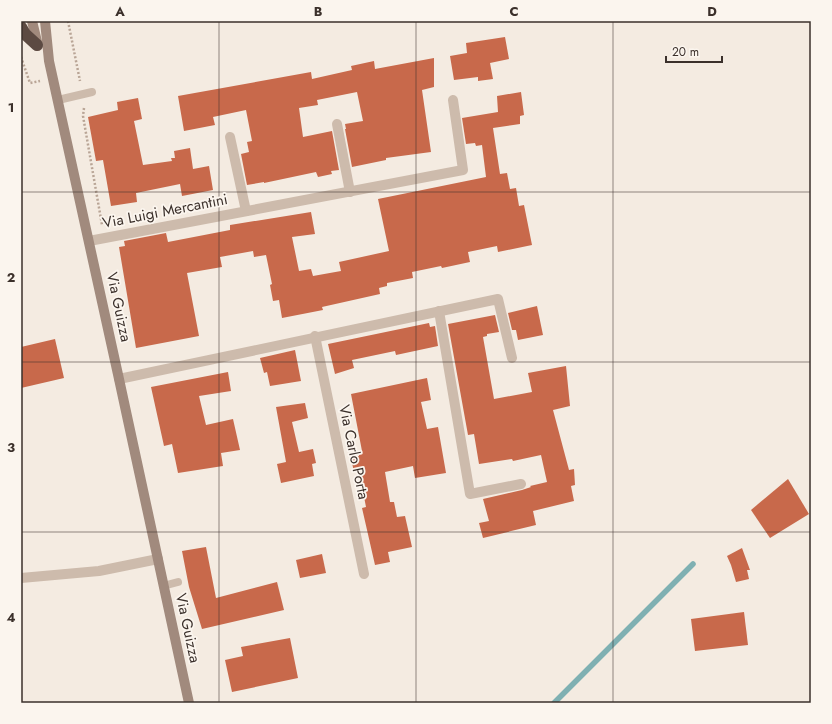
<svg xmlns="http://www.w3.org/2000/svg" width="832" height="724" font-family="Jost,sans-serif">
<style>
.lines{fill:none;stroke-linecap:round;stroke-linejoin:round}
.stream{stroke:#7fb0b2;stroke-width:5.5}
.building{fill:#c8694b}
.path{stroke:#b9a596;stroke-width:2.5;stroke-dasharray:2 2;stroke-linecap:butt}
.lane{stroke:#cdbbac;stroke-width:8}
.street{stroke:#cdbbac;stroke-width:10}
.secondary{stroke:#a18a7d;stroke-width:10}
.highway{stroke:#5c4a42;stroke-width:12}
.grid{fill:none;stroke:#3b302b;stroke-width:1;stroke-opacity:0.55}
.labels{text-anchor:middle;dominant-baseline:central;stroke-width:3.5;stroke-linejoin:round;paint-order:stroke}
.street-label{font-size:15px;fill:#3b302b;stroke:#fbf5ee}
.neatline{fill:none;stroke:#3b302b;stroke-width:1.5}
.grid-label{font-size:13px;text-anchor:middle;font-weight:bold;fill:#3b302b}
</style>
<rect width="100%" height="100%" fill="#f4ebe1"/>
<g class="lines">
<path class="stream" d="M 554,703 L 693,564"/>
</g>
<g class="building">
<path d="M 505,37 L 509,59 L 490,63 L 493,79 L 478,81 L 478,77 L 454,80 L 450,56 L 467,53 L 466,43 Z"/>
<path d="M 434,58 L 434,87 L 422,90 L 431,152 L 386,158 L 386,160 L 352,167 L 345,129 L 346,129 L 345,124 L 363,121 L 357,92 L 317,100 L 318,105 L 299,108 L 303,137 L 332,131 L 339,170 L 331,171 L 332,174 L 318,177 L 316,172 L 264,183 L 264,182 L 247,185 L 241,154 L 249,152 L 247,142 L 252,141 L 246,110 L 213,117 L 215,125 L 184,131 L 178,96 L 311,72 L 312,79 L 352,70 L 351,66 L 374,61 L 375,69 Z"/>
<path d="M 521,92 L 524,115 L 520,116 L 520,124 L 493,128 L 500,174 L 507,173 L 510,189 L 516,188 L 519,206 L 524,205 L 532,245 L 498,252 L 497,246 L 468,252 L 470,262 L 442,268 L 441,266 L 412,272 L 413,278 L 387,283 L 387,286 L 379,288 L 380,294 L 322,307 L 323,310 L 282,318 L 279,300 L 273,301 L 270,285 L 272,284 L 266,255 L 254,257 L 253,251 L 220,257 L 222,267 L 187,273 L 199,336 L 136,348 L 119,247 L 125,246 L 124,241 L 166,233 L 168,242 L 230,230 L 230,225 L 311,212 L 315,234 L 292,237 L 299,271 L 311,269 L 313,276 L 341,271 L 339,262 L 389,251 L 378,199 L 486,177 L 482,145 L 476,146 L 475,143 L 466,144 L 462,118 L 498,112 L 497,96 Z"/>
<path d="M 138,98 L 142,119 L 134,121 L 143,165 L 172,161 L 171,158 L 175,158 L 174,151 L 190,148 L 193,169 L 209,166 L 213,190 L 182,196 L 180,184 L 136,193 L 137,202 L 111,206 L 103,160 L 96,161 L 88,117 L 118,110 L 117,102 Z"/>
<path d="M 537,306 L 543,335 L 518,340 L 516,330 L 512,330 L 508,313 Z"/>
<path d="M 495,315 L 499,332 L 487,334 L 487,336 L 483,337 L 494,399 L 532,392 L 528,373 L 566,366 L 570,406 L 553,410 L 569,470 L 574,469 L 575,485 L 571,486 L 574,501 L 533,511 L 536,525 L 483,538 L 479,523 L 489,521 L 483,499 L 522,490 L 531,487 L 530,486 L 547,482 L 541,455 L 513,461 L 512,459 L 479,464 L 474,434 L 468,435 L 448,324 Z"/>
<path d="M 429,323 L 430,327 L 435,326 L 438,346 L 396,355 L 395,351 L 352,360 L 354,368 L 335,374 L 328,344 Z"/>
<path d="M 55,339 L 64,378 L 21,388 L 21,347 Z"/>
<path d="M 295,350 L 301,381 L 270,386 L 267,372 L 264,373 L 260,358 Z"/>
<path d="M 228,372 L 231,391 L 199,396 L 206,425 L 233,419 L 240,450 L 221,453 L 223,466 L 178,473 L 172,444 L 164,446 L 151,387 Z"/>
<path d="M 427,378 L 431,400 L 421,402 L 427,429 L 438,427 L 446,473 L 415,478 L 413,466 L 385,472 L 390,502 L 394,502 L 397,517 L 405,516 L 412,547 L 388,552 L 390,562 L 375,565 L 362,508 L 366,507 L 359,471 L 354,472 L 351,458 L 359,456 L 358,451 L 362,451 L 351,394 Z"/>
<path d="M 305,403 L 308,418 L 292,422 L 299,452 L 313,449 L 316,463 L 312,464 L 314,476 L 281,483 L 277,464 L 286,462 L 276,407 Z"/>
<path d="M 788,479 L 809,514 L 770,538 L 751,510 Z"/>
<path d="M 206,547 L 216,598 L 277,582 L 284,610 L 202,629 L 189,587 L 182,551 Z"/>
<path d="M 742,548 L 750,570 L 747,570 L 749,579 L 736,582 L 731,565 L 727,556 Z"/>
<path d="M 322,554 L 326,573 L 300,578 L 296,560 Z"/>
<path d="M 744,612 L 748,645 L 695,651 L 691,619 Z"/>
<path d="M 290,638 L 298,678 L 232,692 L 225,660 L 243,656 L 241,647 Z"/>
</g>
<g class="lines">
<g class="path">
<path d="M 68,21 L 80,81"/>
<path d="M 21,57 L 30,83 L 40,81"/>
<path d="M 84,108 L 83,116 L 102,225"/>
</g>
<g class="lane">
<path d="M 58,100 L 92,92"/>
<path d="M 163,586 L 178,582"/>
</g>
<g class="street">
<path d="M 337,124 L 350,192"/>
<path d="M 230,137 L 246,211"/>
<path d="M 89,241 L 463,170 L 453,100"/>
<path d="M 439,311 L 470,494 L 521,484"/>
<path d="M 315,336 L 364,574"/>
<path d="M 119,379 L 498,299 L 512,358"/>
<path d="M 21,578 L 99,571 L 158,559"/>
</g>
<g class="secondary">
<path d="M 32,21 L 38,46"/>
<path d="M 45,21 L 49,61 L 119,379 L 189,703"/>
</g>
<path class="highway" d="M 21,27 L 25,34 L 37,45"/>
</g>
<path class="grid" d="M 219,21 L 219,703M 416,21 L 416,703M 613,21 L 613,703M 21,192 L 811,192M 21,362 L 811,362M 21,532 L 811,532"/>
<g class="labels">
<g class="street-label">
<text transform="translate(165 211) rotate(-11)">Via Luigi Mercantini</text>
<text transform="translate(119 307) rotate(78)">Via Guizza</text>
<text transform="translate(354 452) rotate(78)">Via Carlo Porta</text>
<text transform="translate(188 628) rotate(78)">Via Guizza</text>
</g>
</g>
<rect width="832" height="724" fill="none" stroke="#fbf5ee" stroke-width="44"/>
<path d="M666 56v6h56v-6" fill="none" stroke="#3b302b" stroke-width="2"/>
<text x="672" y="56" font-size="12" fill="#3b302b" stroke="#fbf5ee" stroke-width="3" paint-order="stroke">20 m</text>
<rect x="22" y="22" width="788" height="680" class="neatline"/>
<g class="grid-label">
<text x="120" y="16">A</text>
<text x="318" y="16">B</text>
<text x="514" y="16">C</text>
<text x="712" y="16">D</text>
<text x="11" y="112">1</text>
<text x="11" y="282">2</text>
<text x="11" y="452">3</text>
<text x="11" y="622">4</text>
</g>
</svg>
